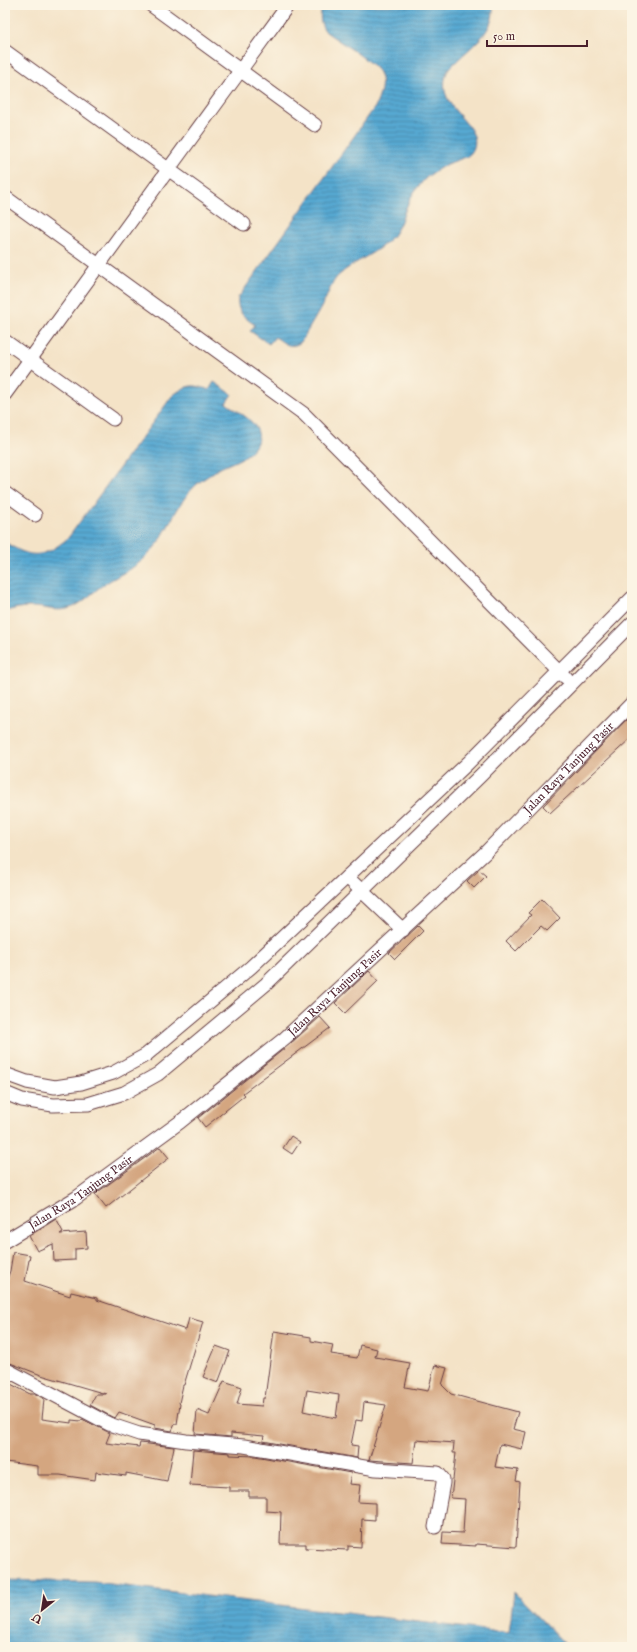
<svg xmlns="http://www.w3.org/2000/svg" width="637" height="1652" font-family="'IM FELL English',serif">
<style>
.water{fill:url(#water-rules);stroke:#50647e}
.building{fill:#d4a680;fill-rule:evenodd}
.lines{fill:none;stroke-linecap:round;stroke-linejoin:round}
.minor-casing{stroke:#643c42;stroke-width:15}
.minor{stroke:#fff;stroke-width:13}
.labels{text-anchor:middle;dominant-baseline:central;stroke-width:3;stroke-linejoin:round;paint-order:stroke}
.street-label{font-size:12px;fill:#4a1f2b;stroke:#fcf5e5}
</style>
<defs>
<pattern id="water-rules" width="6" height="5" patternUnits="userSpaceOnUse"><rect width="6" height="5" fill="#56a8d1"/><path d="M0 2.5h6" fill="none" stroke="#4988aa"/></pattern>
</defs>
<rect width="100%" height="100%" fill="#fcf5e5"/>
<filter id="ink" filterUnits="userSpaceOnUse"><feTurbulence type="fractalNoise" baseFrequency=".025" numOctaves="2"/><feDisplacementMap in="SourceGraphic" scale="8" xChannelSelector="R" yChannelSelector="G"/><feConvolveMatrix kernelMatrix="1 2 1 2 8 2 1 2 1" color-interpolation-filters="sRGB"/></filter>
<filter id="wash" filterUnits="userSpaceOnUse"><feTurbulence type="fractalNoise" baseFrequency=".012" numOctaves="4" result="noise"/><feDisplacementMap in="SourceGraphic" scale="16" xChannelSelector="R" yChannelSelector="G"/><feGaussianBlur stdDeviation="0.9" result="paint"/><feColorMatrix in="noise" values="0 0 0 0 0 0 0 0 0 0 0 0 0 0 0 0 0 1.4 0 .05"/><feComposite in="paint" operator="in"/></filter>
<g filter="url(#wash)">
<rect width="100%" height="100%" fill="#f4e3c7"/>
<g class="water">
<path d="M 323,5 L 493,5 C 495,31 476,42 459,59 C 454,64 448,68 446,75 C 435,110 485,124 473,150 C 468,159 458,159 450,163 C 442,166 434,172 427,177 C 421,183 414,191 410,199 C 404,211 401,226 392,237 C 377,254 355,260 338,276 C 332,282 329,292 325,300 C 318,314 309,328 301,342 C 290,350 285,343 275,337 L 269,344 L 250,331 L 255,325 C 245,318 236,312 238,298 L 375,107 C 380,96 385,82 378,71 C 372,62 337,40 326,32 C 319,23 319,15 323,5 Z"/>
<path d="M 214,382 L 232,394 L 226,403 C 236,411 262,423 258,439 C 255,456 232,462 218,469 C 211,474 203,479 196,485 C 179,501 172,522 159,541 C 144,565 125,571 103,585 C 93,592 84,602 73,607 C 57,614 45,606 29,607 C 20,607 13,609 5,612 L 5,542 C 32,560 44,558 68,538 L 172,396 C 186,385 193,383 209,390 Z"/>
<path d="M 5,1580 L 94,1582 L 509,1633 L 514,1592 L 568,1647 L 5,1647 Z"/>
</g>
<g id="blocks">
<g class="building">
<path d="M 627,719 L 632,724 L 632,737 L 550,813 L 543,806 Z"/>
<path d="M 479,870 L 486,876 L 474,888 L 467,881 Z"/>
<path d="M 542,899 L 560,918 L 547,931 L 541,926 L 516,951 L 506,941 L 531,915 L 528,913 Z"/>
<path d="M 418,926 L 423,931 L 395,959 L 389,953 Z"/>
<path d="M 369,971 L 378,981 L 345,1013 L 335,1003 Z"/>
<path d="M 320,1017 L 330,1028 L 243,1093 L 245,1095 L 205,1127 L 198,1118 L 290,1044 Z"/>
<path d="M 291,1136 L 300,1142 L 292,1154 L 283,1148 Z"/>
<path d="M 160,1147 L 169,1158 L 106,1208 L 95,1194 Z"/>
<path d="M 56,1219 L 63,1232 L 60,1234 L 86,1232 L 87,1248 L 75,1249 L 75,1260 L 54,1261 L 53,1244 L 37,1251 L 29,1236 Z"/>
<path d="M 13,1252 L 30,1255 L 25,1281 L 70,1296 L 71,1292 L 97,1298 L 97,1300 L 186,1330 L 189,1318 L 203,1322 L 184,1385 L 183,1385 L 179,1403 L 180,1404 L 177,1424 L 175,1424 L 172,1431 L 155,1428 L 155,1425 L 119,1412 L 115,1418 L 112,1417 L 90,1405 L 96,1394 L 106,1394 L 41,1375 L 5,1361 L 5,1285 L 10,1271 Z"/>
<path d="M 274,1331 L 311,1337 L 311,1341 L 333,1345 L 331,1354 L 357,1358 L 360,1345 L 377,1349 L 375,1357 L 410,1363 L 405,1387 L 428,1391 L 435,1365 L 447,1368 L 442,1385 L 451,1394 L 518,1412 L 513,1429 L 526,1432 L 522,1449 L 500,1444 L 495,1467 L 518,1470 L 516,1481 L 520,1482 L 516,1547 L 476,1544 L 476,1546 L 442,1544 L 443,1532 L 463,1533 L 465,1499 L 451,1498 L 456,1453 L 453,1453 L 454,1443 L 416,1440 L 413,1463 L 369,1460 L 386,1405 L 364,1402 L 362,1421 L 356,1420 L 351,1445 L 358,1446 L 357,1458 L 263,1441 L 264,1436 L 231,1433 L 231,1437 L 195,1434 L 197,1410 L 209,1415 L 224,1381 L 242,1387 L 237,1404 L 262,1406 L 263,1398 L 265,1398 ZM 307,1390 L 339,1395 L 336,1418 L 303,1411 Z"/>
<path d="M 216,1346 L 230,1351 L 218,1383 L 203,1377 Z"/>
<path d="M 5,1381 L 30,1394 L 36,1394 L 44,1399 L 42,1419 L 71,1423 L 71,1420 L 81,1421 L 82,1419 L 110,1433 L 106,1443 L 139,1447 L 140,1443 L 174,1447 L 167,1481 L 126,1473 L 126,1476 L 96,1472 L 95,1480 L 60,1475 L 38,1475 L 38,1466 L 5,1462 Z"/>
<path d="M 193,1450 L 230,1453 L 230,1455 L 255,1456 L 351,1473 L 349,1484 L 360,1485 L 358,1502 L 375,1503 L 375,1520 L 362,1519 L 361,1547 L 348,1546 L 348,1550 L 306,1548 L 306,1544 L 280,1544 L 281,1512 L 266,1511 L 266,1497 L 249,1497 L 249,1491 L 229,1491 L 229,1487 L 190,1485 Z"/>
</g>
</g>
</g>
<g filter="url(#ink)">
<use href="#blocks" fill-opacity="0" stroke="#643c42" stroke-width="1"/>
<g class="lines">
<g class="minor-casing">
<g id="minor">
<path d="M 151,5 L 315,125"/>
<path d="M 5,51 L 244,224"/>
<path d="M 5,197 L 304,414 L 565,677"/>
<path d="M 5,341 L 113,419"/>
<path d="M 5,394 L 288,5"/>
<path d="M 5,493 L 35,515"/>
<path d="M 347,877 L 403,930"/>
<path d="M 5,1074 L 27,1082 L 55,1087 L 81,1083 L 113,1073 L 146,1055 L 251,967 L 468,763 L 632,598"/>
<path d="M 5,1093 L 22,1100 L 53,1105 L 88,1104 L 124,1093 L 158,1074 L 266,984 L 480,776 L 632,623"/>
<path id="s1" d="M 5,1241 L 76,1198 L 180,1122 L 285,1038 L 485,853 L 632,703"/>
<path d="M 5,1369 L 109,1424 L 139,1434 L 186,1441 L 244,1446 L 376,1469 L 438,1473 L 443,1479 L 443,1483 L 435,1527"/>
</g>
</g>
<use href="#minor" class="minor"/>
</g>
</g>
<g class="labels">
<g class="street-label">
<text stroke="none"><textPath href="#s1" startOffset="738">Jalan Raya Tanjung Pasir</textPath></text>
<text stroke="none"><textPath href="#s1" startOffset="414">Jalan Raya Tanjung Pasir</textPath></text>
<text stroke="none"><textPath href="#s1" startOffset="90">Jalan Raya Tanjung Pasir</textPath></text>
</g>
</g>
<rect width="637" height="1652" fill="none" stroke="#fcf5e5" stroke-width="20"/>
<g transform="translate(42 1610) rotate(210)" stroke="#fcf5e5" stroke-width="3" paint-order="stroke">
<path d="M0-3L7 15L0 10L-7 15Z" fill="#4a1f2b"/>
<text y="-6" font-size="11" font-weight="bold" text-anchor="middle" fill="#4a1f2b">U</text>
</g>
<path d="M487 40v6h100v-6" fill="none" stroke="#4a1f2b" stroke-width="2"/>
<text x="493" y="40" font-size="12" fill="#4a1f2b" stroke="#fcf5e5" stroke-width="3" paint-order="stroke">50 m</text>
</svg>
